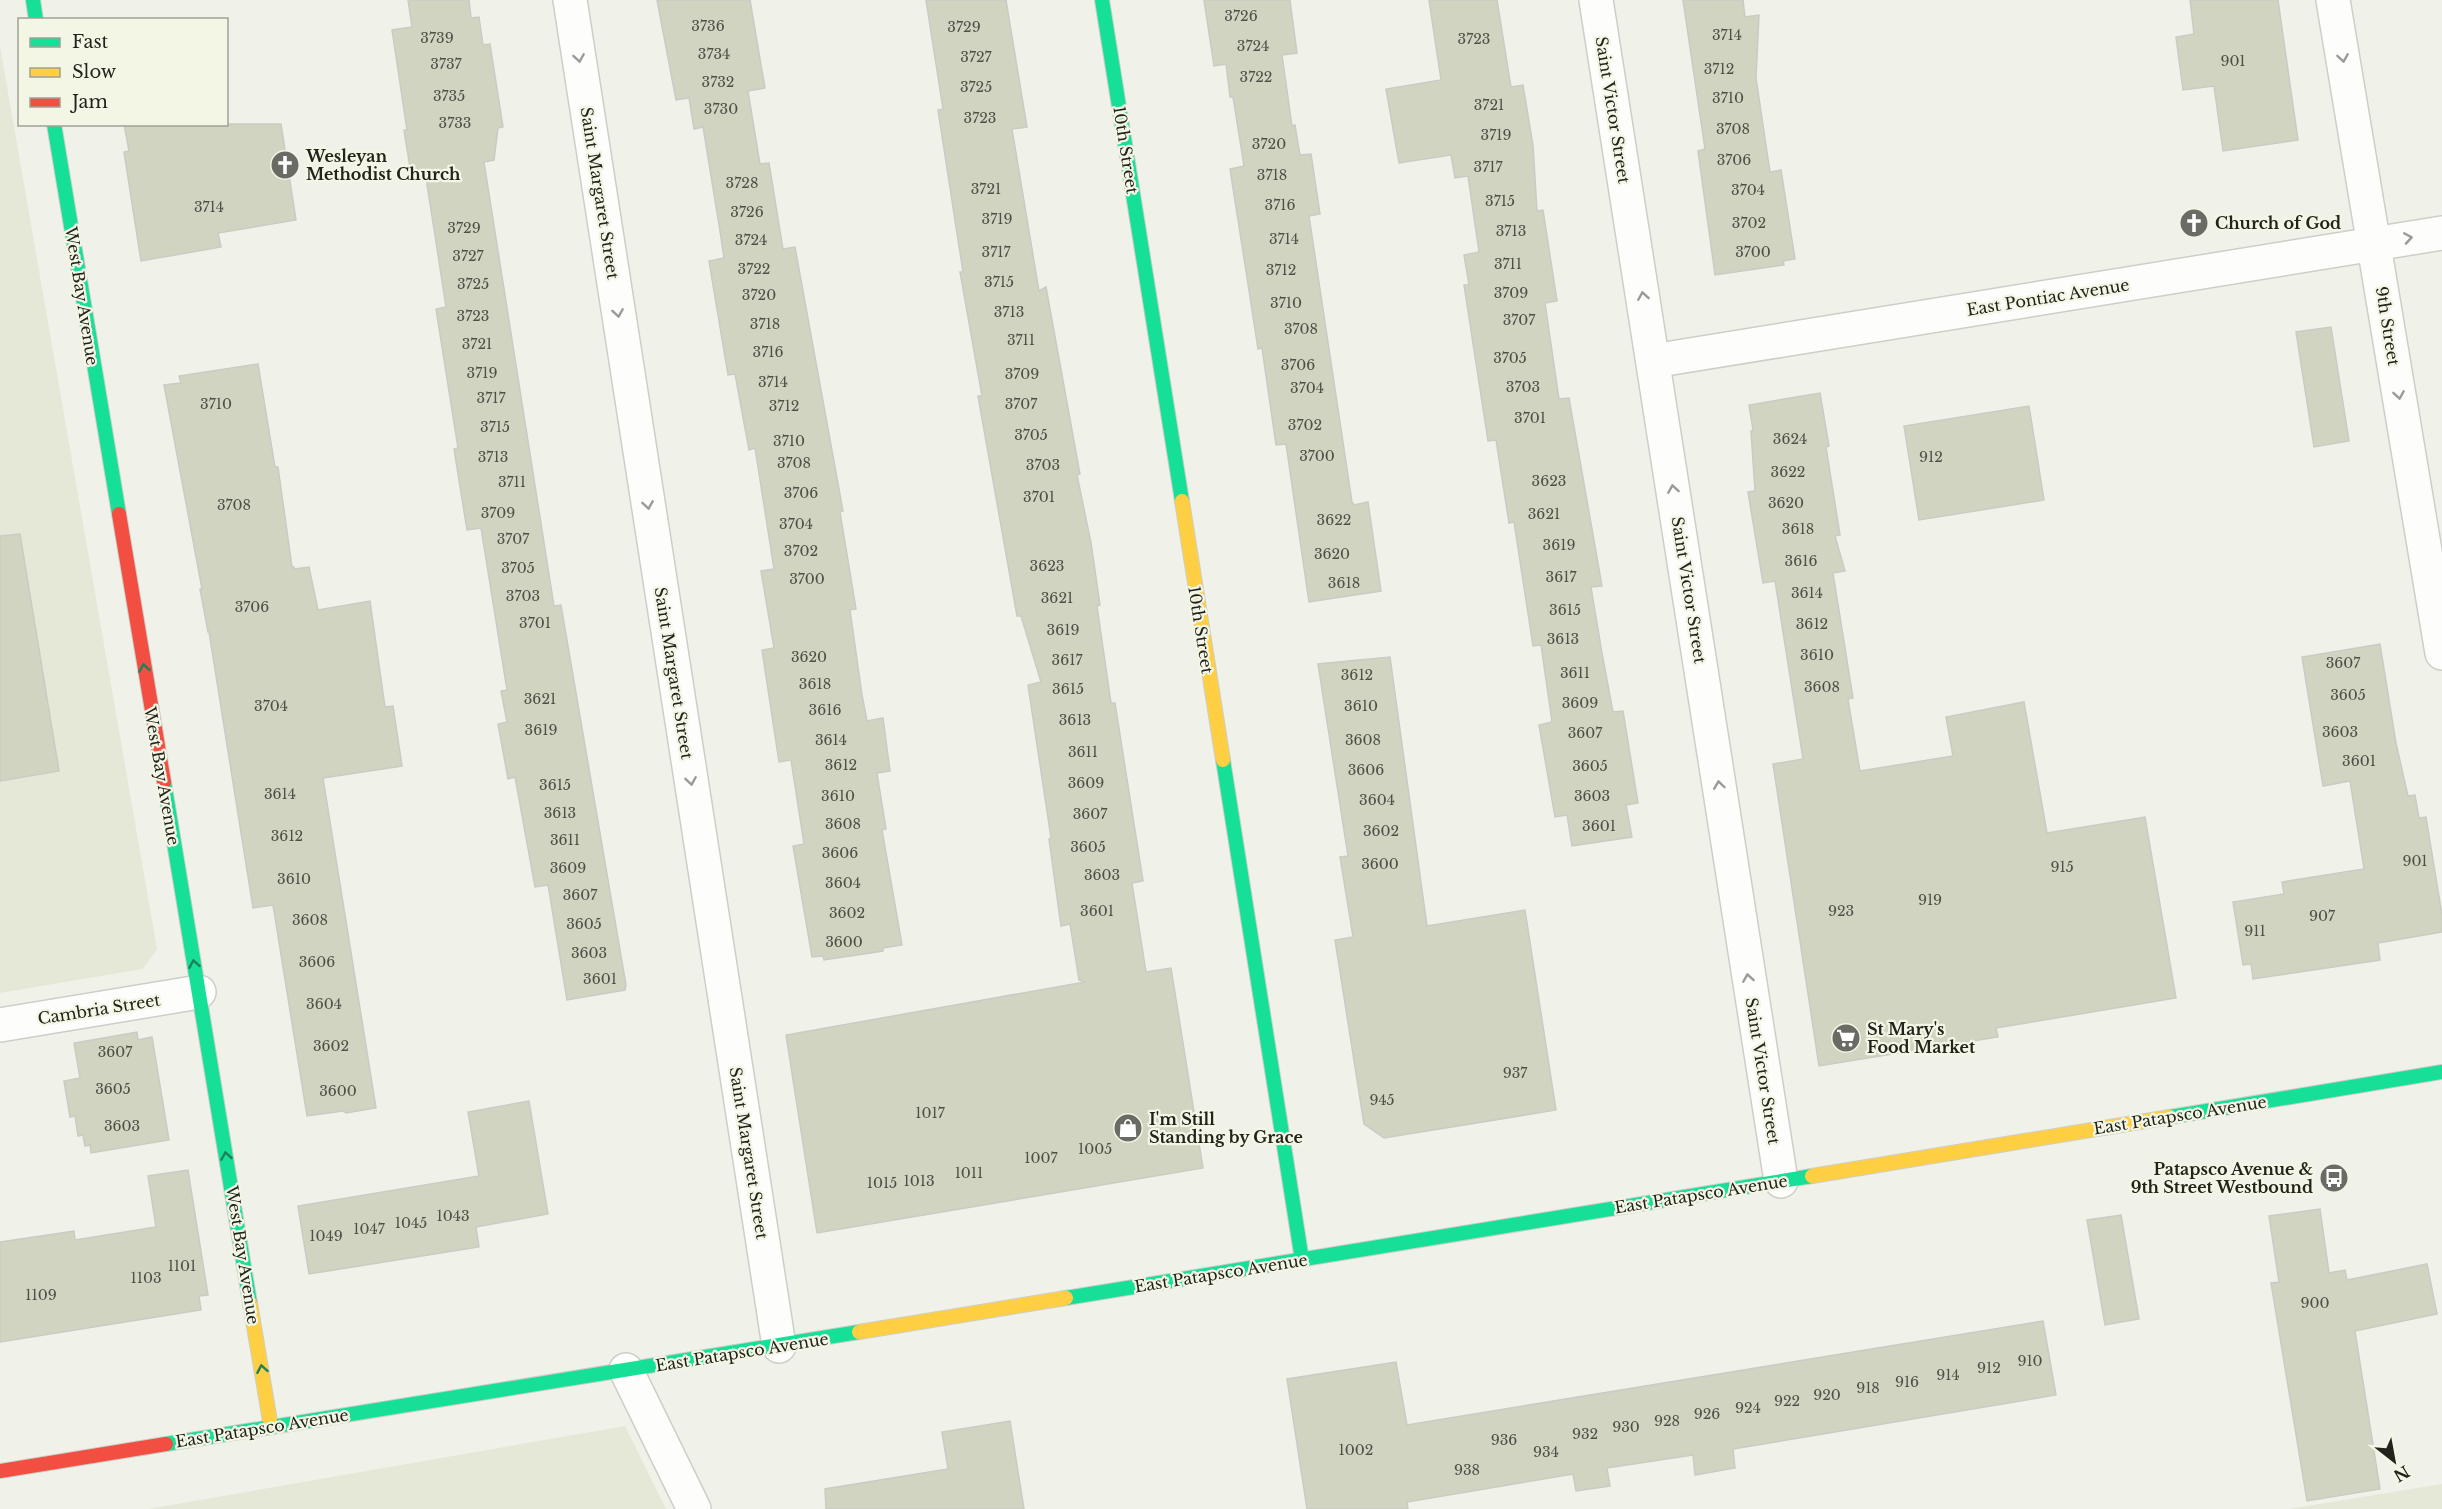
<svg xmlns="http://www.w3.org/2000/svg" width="2442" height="1509" font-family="'Libre Baskerville',serif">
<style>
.built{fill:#e5e8d7}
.building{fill:#d1d4c1;stroke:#cacbc4;stroke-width:1.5}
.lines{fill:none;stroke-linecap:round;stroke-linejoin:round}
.street-casing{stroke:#cdcec8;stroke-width:36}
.fast-casing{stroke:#cdcec8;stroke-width:16}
.slow-casing{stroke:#cdcec8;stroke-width:16}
.jam-casing{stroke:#cdcec8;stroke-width:16}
.street{stroke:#fdfdfc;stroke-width:33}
.fast{stroke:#16e098;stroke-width:14}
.slow{stroke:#ffcf43;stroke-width:14}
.jam{stroke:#f24e42;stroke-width:14}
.oneway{stroke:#9a9b98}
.oneway2{stroke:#1c825a}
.labels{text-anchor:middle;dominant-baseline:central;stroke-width:4.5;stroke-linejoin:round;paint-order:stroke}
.number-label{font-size:14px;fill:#4e4f46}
.street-label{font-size:16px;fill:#22231d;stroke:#f3f6e5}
.poi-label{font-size:16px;font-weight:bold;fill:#22231d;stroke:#f3f6e5;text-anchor:start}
</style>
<rect width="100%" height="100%" fill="#f0f2e9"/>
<g class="built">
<path d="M 0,46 L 157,949 L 143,969 L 0,993 Z"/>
<path d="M 625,1426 L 666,1509 L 148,1509 Z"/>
<path d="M 2442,1484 L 2442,1509 L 2288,1509 Z"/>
</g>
<g class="building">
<path d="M 408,0 L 469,0 L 471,18 L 479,17 L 483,45 L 490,44 L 503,127 L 498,128 L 494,160 L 484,162 L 554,606 L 561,605 L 626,985 L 625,990 L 567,1000 L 548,885 L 535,887 L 515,777 L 508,779 L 498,724 L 507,722 L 501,691 L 507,690 L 481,528 L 467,530 L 454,449 L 458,448 L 436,309 L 446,307 L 436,242 L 425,172 L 411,174 L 404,130 L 407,130 L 392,30 L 412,27 Z"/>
<path d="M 657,0 L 750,0 L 765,88 L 748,91 L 760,164 L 769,163 L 783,249 L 795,247 L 843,511 L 840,512 L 856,609 L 850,610 L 862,695 L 867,721 L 883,718 L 890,771 L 877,773 L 886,829 L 882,830 L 902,945 L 883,948 L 883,951 L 824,960 L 823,956 L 812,957 L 793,846 L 804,844 L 791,760 L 779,762 L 762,650 L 774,648 L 761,571 L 774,569 L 755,448 L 749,450 L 735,374 L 728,375 L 709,261 L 724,258 L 720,231 L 703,127 L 694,129 L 689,98 L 676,100 Z"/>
<path d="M 926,0 L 1006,0 L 1027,127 L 1012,129 L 1039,291 L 1046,287 L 1080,474 L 1077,475 L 1091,543 L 1100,605 L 1097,606 L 1111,703 L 1115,703 L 1143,881 L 1132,883 L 1146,972 L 1171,968 L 1203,1168 L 817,1233 L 786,1035 L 1085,982 L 1079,980 L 1070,924 L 1061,926 L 1049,839 L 1051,838 L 1028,685 L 1041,682 L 1021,616 L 1017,616 L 978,396 L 982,396 L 960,272 L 963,272 L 938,110 L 943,109 Z"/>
<path d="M 1204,0 L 1290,0 L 1297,53 L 1282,55 L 1292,126 L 1295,125 L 1300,155 L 1311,154 L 1320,214 L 1309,216 L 1352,502 L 1354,505 L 1368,502 L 1381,591 L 1309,602 L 1286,444 L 1276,445 L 1262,348 L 1258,349 L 1246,271 L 1230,169 L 1244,166 L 1233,97 L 1230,97 L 1226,64 L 1214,66 Z"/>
<path d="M 1429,0 L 1497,0 L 1511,87 L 1523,85 L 1533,145 L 1537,211 L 1543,210 L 1557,301 L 1545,303 L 1559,399 L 1569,398 L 1602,586 L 1591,587 L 1602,653 L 1613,712 L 1623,711 L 1638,803 L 1626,805 L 1632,837 L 1572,846 L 1567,815 L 1555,817 L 1539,725 L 1552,722 L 1541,645 L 1533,646 L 1514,522 L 1509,523 L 1496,440 L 1488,441 L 1464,285 L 1469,285 L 1464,255 L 1479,252 L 1468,176 L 1455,178 L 1451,155 L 1399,163 L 1386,89 L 1441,80 Z"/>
<path d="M 1683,0 L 1743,0 L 1745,17 L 1759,15 L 1756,78 L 1770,172 L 1781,170 L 1795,259 L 1783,261 L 1784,265 L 1715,275 L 1698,151 L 1705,149 Z"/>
<path d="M 2190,0 L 2278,0 L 2298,140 L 2223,151 L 2214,86 L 2183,90 L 2176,37 L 2194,34 Z"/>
<path d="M 124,124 L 281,124 L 296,220 L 218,233 L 221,247 L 141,261 L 124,152 L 129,151 Z"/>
<path d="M 2331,327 L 2349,441 L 2314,447 L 2296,332 Z"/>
<path d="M 258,364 L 275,467 L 278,467 L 292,567 L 294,567 L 294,569 L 309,567 L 318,610 L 370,601 L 385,707 L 393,706 L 402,766 L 323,778 L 376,1108 L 346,1113 L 343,1111 L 307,1116 L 273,905 L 253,908 L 209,632 L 208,632 L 200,589 L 202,589 L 164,385 L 181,383 L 179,376 Z"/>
<path d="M 1820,393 L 1829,446 L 1826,447 L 1840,535 L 1835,536 L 1845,571 L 1833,573 L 1853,698 L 1848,699 L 1860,771 L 1953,756 L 1946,717 L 2024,702 L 2047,833 L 2145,817 L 2176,998 L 1996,1028 L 1998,1037 L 1819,1066 L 1773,764 L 1803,759 L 1775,581 L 1763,583 L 1748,492 L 1755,491 L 1751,431 L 1753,430 L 1749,405 Z"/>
<path d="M 2029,406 L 2044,500 L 1919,520 L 1904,426 Z"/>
<path d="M 20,534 L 59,771 L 0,781 L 0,536 Z"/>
<path d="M 2380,644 L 2396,743 L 2408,796 L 2415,795 L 2419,818 L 2426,817 L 2442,915 L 2442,932 L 2378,943 L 2380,960 L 2253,979 L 2251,964 L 2243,965 L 2233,902 L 2284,894 L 2282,882 L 2364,869 L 2350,781 L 2323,786 L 2302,657 Z"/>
<path d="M 1390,657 L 1427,926 L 1525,910 L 1556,1110 L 1384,1138 L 1364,1124 L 1335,940 L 1353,937 L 1340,857 L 1348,856 L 1318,664 Z"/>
<path d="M 137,1032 L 138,1040 L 152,1037 L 169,1140 L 91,1153 L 90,1145 L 85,1146 L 83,1135 L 78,1136 L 75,1116 L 70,1117 L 64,1081 L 80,1078 L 74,1043 Z"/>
<path d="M 529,1101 L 548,1214 L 476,1227 L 479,1247 L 309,1274 L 298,1206 L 479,1176 L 468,1112 Z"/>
<path d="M 188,1170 L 208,1295 L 199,1296 L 201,1310 L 0,1342 L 0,1242 L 74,1231 L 75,1240 L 156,1227 L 148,1176 Z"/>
<path d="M 2320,1209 L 2329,1273 L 2345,1270 L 2347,1280 L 2427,1264 L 2437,1314 L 2355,1331 L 2380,1489 L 2307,1501 L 2271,1283 L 2279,1282 L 2269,1216 Z"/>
<path d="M 2121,1215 L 2139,1319 L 2105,1325 L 2087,1220 Z"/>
<path d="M 2043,1321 L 2056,1395 L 1733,1449 L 1735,1468 L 1695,1475 L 1693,1455 L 1607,1468 L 1610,1486 L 1576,1491 L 1573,1474 L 1407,1502 L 1408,1509 L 1307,1509 L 1287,1379 L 1396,1362 L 1407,1425 Z"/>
<path d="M 1010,1421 L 1024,1509 L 826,1509 L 825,1489 L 948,1469 L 942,1432 Z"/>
</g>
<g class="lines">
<g class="street-casing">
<g id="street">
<path d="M 570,0 L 779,1346"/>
<path d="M 1596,0 L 1781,1181"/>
<path d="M 2333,0 L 2442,653"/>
<path d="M 1653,361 L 2442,233"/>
<path d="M 0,1025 L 199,992"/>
<path d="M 626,1370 L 694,1509"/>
</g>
</g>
<g class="fast-casing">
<g id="fast">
<path d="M 33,0 L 36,20"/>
<path d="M 1102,0 L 1182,501"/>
<path d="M 54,124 L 119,514"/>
<path d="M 1223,760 L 1302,1260"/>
<path d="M 164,782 L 250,1303"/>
<path d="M 2170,1117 L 2442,1072"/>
<path d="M 1066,1298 L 1812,1176"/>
<path d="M 166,1444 L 859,1332"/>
</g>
</g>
<g class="slow-casing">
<g id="slow">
<path d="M 1182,501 L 1223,760"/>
<path d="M 1812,1176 L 2170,1117"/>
<path d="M 250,1303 L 271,1427"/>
<path d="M 859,1332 L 1066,1298"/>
</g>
</g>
<g class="jam-casing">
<g id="jam">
<path d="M 119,514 L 164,782"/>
<path d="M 0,1471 L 166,1444"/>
</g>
</g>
<use href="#street" class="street"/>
<use href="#fast" class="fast"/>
<use href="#slow" class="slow"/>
<use href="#jam" class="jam"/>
</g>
<defs><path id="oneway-chevron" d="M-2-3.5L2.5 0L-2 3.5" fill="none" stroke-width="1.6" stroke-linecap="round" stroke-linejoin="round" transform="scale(1.5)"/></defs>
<g class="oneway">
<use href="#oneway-chevron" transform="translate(579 58) rotate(81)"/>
<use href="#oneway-chevron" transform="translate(2343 58) rotate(81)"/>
<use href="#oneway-chevron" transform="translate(2408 238) rotate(-9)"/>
<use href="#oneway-chevron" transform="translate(1643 296) rotate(-99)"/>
<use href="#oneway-chevron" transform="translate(618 313) rotate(81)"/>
<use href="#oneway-chevron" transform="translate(2399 395) rotate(81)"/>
<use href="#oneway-chevron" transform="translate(1673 489) rotate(-99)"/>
<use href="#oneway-chevron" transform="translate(648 505) rotate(81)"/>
<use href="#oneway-chevron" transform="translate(691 781) rotate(81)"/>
<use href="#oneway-chevron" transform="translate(1719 785) rotate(-98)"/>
<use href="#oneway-chevron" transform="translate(1748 978) rotate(-99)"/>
</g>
<g class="oneway2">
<use href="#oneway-chevron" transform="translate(144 668) rotate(-99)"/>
<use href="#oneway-chevron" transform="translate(194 964) rotate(-100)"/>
<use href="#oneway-chevron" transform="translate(226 1156) rotate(-99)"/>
<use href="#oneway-chevron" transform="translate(262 1369) rotate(-100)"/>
</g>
<defs>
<g id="church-disc" transform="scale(1.5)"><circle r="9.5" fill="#6a6b64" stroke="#f3f6e5"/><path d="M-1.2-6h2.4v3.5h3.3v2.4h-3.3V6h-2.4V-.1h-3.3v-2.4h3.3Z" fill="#fff"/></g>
<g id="supermarket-disc" transform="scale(1.5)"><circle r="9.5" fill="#6a6b64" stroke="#f3f6e5"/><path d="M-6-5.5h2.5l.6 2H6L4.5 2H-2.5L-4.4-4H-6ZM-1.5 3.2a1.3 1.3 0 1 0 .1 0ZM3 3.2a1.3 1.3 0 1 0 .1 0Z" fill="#fff"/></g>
<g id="shop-disc" transform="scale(1.5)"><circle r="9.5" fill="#6a6b64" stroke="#f3f6e5"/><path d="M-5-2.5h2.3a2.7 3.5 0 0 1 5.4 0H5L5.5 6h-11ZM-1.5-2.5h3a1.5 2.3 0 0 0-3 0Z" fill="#fff"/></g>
<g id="bus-disc" transform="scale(1.5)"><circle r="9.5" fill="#6a6b64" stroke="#f3f6e5"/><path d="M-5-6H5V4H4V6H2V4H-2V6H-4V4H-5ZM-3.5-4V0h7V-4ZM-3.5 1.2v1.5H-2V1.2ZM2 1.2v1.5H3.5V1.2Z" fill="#fff"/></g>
</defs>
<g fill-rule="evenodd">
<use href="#church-disc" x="285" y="165"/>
<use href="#church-disc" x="2194" y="223"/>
<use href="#supermarket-disc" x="1846" y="1038"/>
<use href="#shop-disc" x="1128" y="1128"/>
<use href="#bus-disc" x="2334" y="1178"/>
</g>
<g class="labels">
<g class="number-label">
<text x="1241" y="16">3726</text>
<text x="708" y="26">3736</text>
<text x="964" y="27">3729</text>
<text x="1727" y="35">3714</text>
<text x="437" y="38">3739</text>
<text x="1474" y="39">3723</text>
<text x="1253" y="46">3724</text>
<text x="714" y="54">3734</text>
<text x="976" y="57">3727</text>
<text x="2233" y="61">901</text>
<text x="446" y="64">3737</text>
<text x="1719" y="69">3712</text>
<text x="1256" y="77">3722</text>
<text x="718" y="82">3732</text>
<text x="976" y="87">3725</text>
<text x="449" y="96">3735</text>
<text x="1728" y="98">3710</text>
<text x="1489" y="105">3721</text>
<text x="721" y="109">3730</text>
<text x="980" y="118">3723</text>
<text x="455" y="123">3733</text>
<text x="1733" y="129">3708</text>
<text x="1496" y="135">3719</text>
<text x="1269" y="144">3720</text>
<text x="1734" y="160">3706</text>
<text x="1488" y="167">3717</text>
<text x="1272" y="175">3718</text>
<text x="742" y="183">3728</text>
<text x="986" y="189">3721</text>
<text x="1748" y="190">3704</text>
<text x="1500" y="201">3715</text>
<text x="1280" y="205">3716</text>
<text x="209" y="207">3714</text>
<text x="747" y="212">3726</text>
<text x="997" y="219">3719</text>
<text x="1749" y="223">3702</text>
<text x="464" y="228">3729</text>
<text x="1511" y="231">3713</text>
<text x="1284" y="239">3714</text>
<text x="751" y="240">3724</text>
<text x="996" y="252">3717</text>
<text x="1753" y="252">3700</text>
<text x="468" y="256">3727</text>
<text x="1508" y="264">3711</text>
<text x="754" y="269">3722</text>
<text x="1281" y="270">3712</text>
<text x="999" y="282">3715</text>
<text x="473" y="284">3725</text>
<text x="1511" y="293">3709</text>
<text x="759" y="295">3720</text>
<text x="1286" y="303">3710</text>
<text x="1009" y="312">3713</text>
<text x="473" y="316">3723</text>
<text x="1519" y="320">3707</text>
<text x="765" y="324">3718</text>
<text x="1301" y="329">3708</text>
<text x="1021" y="340">3711</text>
<text x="477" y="344">3721</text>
<text x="768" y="352">3716</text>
<text x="1510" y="358">3705</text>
<text x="1298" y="365">3706</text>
<text x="482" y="373">3719</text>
<text x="1022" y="374">3709</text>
<text x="773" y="382">3714</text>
<text x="1523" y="387">3703</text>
<text x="1307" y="388">3704</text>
<text x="491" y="398">3717</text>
<text x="216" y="404">3710</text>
<text x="1021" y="404">3707</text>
<text x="784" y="406">3712</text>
<text x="1530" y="418">3701</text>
<text x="1305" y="425">3702</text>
<text x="495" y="427">3715</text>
<text x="1031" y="435">3705</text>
<text x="1790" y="439">3624</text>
<text x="789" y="441">3710</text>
<text x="1317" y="456">3700</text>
<text x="493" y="457">3713</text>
<text x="1931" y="457">912</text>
<text x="794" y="463">3708</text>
<text x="1043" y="465">3703</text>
<text x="1788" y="472">3622</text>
<text x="1549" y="481">3623</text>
<text x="512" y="482">3711</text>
<text x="801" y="493">3706</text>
<text x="1039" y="497">3701</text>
<text x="1786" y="503">3620</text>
<text x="234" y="505">3708</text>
<text x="498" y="513">3709</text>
<text x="1544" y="514">3621</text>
<text x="1334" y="520">3622</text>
<text x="796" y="524">3704</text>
<text x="1798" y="529">3618</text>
<text x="513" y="539">3707</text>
<text x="1559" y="545">3619</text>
<text x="801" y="551">3702</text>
<text x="1332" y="554">3620</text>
<text x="1801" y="561">3616</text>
<text x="1047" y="566">3623</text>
<text x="518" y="568">3705</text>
<text x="1561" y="577">3617</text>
<text x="807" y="579">3700</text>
<text x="1344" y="583">3618</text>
<text x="1807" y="593">3614</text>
<text x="523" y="596">3703</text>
<text x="1057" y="598">3621</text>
<text x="252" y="607">3706</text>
<text x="1565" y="610">3615</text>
<text x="535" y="623">3701</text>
<text x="1812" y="624">3612</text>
<text x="1063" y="630">3619</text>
<text x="1563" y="639">3613</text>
<text x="1817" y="655">3610</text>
<text x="809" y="657">3620</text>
<text x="1067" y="660">3617</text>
<text x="2343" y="663">3607</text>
<text x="1575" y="673">3611</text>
<text x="1357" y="675">3612</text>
<text x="815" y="684">3618</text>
<text x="1822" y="687">3608</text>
<text x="1068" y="689">3615</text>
<text x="2348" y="695">3605</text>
<text x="540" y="699">3621</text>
<text x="1580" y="703">3609</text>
<text x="271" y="706">3704</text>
<text x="1361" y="706">3610</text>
<text x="825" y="710">3616</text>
<text x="1075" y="720">3613</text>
<text x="541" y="730">3619</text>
<text x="2340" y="732">3603</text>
<text x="1585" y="733">3607</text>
<text x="831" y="740">3614</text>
<text x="1363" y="740">3608</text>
<text x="1083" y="752">3611</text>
<text x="2359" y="761">3601</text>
<text x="841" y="765">3612</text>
<text x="1590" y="766">3605</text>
<text x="1366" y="770">3606</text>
<text x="1086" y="783">3609</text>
<text x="555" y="785">3615</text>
<text x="280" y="794">3614</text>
<text x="838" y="796">3610</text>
<text x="1592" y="796">3603</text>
<text x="1377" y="800">3604</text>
<text x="560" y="813">3613</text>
<text x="1090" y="814">3607</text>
<text x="843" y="824">3608</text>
<text x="1599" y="826">3601</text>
<text x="1381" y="831">3602</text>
<text x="287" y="836">3612</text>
<text x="565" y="840">3611</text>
<text x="1088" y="847">3605</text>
<text x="840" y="853">3606</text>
<text x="2415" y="861">901</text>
<text x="1380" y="864">3600</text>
<text x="2062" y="867">915</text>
<text x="568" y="868">3609</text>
<text x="1102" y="875">3603</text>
<text x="294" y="879">3610</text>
<text x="843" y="883">3604</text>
<text x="580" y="895">3607</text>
<text x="1930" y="900">919</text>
<text x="1097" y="911">3601</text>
<text x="1841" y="911">923</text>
<text x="847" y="913">3602</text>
<text x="2322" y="916">907</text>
<text x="310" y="920">3608</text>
<text x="584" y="924">3605</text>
<text x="2255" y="931">911</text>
<text x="844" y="942">3600</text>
<text x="589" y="953">3603</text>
<text x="317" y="962">3606</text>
<text x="600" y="979">3601</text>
<text x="324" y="1004">3604</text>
<text x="331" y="1046">3602</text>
<text x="115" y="1052">3607</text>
<text x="1515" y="1073">937</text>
<text x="113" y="1089">3605</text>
<text x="338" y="1091">3600</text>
<text x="1382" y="1100">945</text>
<text x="930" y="1113">1017</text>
<text x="122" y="1126">3603</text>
<text x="1095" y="1149">1005</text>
<text x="1041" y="1158">1007</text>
<text x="969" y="1173">1011</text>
<text x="919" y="1181">1013</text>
<text x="882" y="1183">1015</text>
<text x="453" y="1216">1043</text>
<text x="411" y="1223">1045</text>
<text x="369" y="1229">1047</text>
<text x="326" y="1236">1049</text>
<text x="182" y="1266">1101</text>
<text x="146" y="1278">1103</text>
<text x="41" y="1295">1109</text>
<text x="2315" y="1303">900</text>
<text x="2030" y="1361">910</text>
<text x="1989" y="1368">912</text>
<text x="1948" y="1375">914</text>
<text x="1907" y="1382">916</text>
<text x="1868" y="1388">918</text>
<text x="1827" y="1395">920</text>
<text x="1787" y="1401">922</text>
<text x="1748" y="1408">924</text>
<text x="1707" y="1414">926</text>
<text x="1667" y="1421">928</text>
<text x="1626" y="1427">930</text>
<text x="1585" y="1434">932</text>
<text x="1504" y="1440">936</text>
<text x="1356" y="1450">1002</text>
<text x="1546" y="1452">934</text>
<text x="1467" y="1470">938</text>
</g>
<g class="street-label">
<text transform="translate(1613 110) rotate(81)">Saint Victor Street</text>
<text transform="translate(1126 150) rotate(81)">10th Street</text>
<text transform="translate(600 193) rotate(81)">Saint Margaret Street</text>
<text transform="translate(82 296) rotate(81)">West Bay Avenue</text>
<text transform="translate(2048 297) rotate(-9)">East Pontiac Avenue</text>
<text transform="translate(2388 326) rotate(81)">9th Street</text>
<text transform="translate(1689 590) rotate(81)">Saint Victor Street</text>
<text transform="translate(1201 630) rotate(81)">10th Street</text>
<text transform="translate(674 673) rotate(81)">Saint Margaret Street</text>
<text transform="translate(162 776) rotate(80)">West Bay Avenue</text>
<text transform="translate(99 1009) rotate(-9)">Cambria Street</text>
<text transform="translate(1763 1071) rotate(81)">Saint Victor Street</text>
<text transform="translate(2180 1115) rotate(-9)">East Patapsco Avenue</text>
<text transform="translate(749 1153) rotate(81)">Saint Margaret Street</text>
<text transform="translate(1701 1194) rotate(-9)">East Patapsco Avenue</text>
<text transform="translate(243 1255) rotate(81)">West Bay Avenue</text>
<text transform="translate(1221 1273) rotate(-9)">East Patapsco Avenue</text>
<text transform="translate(742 1352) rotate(-9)">East Patapsco Avenue</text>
<text transform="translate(262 1428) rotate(-9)">East Patapsco Avenue</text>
</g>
<g class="poi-label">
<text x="306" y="156">Wesleyan<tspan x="306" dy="18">Methodist Church</tspan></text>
<text x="2215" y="223">Church of God</text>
<text x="1867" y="1029">St Mary's<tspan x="1867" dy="18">Food Market</tspan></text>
<text x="1149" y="1119">I'm Still<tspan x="1149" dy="18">Standing by Grace</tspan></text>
<text x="2313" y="1169" text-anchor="end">Patapsco Avenue &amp;<tspan x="2313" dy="18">9th Street Westbound</tspan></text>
</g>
</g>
<rect x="18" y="18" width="210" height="108" fill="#f3f6e5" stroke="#9fa295" stroke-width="1.5"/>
<rect x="30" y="38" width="30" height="9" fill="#16e098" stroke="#9fa295" stroke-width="1.5"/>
<text x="72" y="48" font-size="18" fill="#22231d">Fast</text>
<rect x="30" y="68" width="30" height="9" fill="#ffcf43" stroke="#9fa295" stroke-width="1.5"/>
<text x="72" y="78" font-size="18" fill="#22231d">Slow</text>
<rect x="30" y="98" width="30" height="9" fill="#f24e42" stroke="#9fa295" stroke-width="1.5"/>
<text x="72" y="108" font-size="18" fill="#22231d">Jam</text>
<g transform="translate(2394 1461) rotate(149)" stroke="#f3f6e5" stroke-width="4.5" paint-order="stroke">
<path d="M0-4.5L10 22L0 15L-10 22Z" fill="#22231d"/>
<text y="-9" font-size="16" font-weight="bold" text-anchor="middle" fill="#22231d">N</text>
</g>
</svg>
